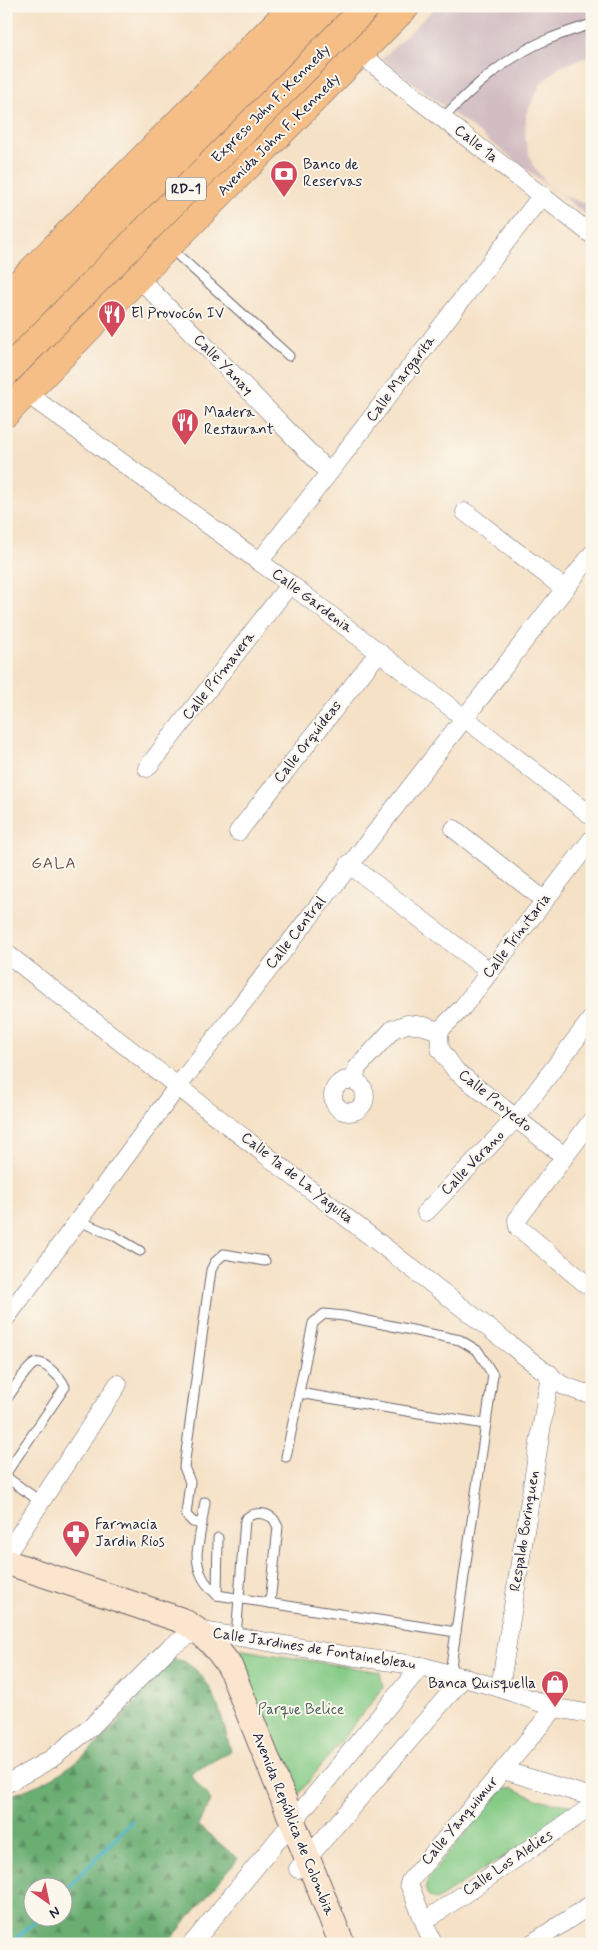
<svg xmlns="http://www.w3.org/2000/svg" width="598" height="1950" font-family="Mynerve,sans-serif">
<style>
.industrial{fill:#d2bec2}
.forest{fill:url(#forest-firs);stroke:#466856;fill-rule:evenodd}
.park{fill:#84ca85;stroke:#537660}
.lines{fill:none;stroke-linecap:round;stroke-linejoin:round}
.stream{stroke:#3eadba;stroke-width:4.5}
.lane-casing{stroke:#6c656c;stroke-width:11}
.street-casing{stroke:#6c656c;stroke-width:19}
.secondary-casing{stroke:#6c656c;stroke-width:27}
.primary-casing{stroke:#6c656c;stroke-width:29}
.highway-casing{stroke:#6c656c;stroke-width:29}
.lane{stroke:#fff;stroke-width:9}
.street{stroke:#fff;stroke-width:18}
.secondary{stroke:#fbe5cf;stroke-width:25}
.primary{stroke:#f5be86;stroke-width:28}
.highway{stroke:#f5be86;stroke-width:28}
.highway-bridge-casing{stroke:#6c656c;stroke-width:29;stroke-linecap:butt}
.highway-bridge{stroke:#f5be86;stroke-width:28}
.labels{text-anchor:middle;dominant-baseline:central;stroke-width:4;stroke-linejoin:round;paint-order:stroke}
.shield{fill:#fbf7ec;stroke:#636270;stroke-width:1}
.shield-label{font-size:14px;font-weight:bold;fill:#22223b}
.street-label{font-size:15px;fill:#22223b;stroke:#fbf7ec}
.poi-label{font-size:15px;fill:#22223b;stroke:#fbf7ec;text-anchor:start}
.park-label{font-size:15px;fill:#445d55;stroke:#fbf7ec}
.neighbourhood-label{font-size:16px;letter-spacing:1px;fill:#654f4f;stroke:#fbf7ec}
</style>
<defs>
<pattern id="forest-firs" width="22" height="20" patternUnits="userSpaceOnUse" patternTransform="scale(1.25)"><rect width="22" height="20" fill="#6bae72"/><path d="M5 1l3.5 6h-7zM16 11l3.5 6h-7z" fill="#588d5f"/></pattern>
</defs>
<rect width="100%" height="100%" fill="#fbf7ec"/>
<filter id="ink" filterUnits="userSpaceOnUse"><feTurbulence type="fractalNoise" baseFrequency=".02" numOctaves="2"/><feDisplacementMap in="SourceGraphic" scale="10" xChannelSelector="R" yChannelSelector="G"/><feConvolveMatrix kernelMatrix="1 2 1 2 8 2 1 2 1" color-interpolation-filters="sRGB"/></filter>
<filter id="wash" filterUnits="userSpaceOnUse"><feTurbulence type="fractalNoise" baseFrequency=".0096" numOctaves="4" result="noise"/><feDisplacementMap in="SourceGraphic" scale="20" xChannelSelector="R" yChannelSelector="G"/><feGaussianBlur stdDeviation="1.12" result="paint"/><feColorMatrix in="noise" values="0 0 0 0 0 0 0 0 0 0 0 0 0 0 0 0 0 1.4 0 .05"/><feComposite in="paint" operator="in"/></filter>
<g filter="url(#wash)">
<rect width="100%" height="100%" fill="#f5e1c6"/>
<path class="industrial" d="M 437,6 L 592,6 L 592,59 L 584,58 L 560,67 L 541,84 L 526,114 L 525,139 L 532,164 L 547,184 L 560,194 L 583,203 L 592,203 L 592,219 L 382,59 Z"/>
<path class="forest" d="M 173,1659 C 177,1660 184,1660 187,1663 C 216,1682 222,1720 231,1751 L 190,1774 L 211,1801 L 198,1825 L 238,1859 L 167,1944 L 6,1944 L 6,1797 C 18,1793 30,1788 42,1783 C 96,1757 133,1703 173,1659 ZM 32,1888 L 62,1888 L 62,1918 L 32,1918 Z"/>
<g class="park">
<path d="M 237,1649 L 380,1672 L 383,1688 L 294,1800 L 229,1661 Z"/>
<path d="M 504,1788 L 513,1788 L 536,1799 L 573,1806 L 575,1811 L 436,1900 C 418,1893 427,1880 435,1869 Z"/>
</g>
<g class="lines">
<g class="stream">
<path d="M 62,1894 L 132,1821"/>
<path d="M 11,1944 L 38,1918"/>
</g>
</g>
</g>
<g filter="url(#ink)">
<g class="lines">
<g class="lane-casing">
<g id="lane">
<path d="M 443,118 C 472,88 505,58 544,41 C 560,34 576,29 592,24"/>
<path d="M 170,248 L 289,356"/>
<path d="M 78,1221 L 113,1235 L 140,1251"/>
<path d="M 299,1393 L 485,1424"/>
<path d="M 6,1400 C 12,1392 27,1366 36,1363 C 42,1362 46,1366 50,1369 C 57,1375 62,1379 65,1387 L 6,1473"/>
<path d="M 286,1457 L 313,1323 L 324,1314 L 344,1316 L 460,1340 L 478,1351 L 493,1375 L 450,1673"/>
<path d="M 6,1477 L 41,1502"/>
<path d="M 205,1502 L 197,1553 C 197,1572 204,1583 217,1595 L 456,1632"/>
<path d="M 202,1524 L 193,1522 L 186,1515 L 190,1482 L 184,1467 L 211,1270 L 215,1262 L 224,1254 L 265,1261"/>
<path d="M 217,1595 L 218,1538"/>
<path d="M 236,1637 L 245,1520 C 250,1512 264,1512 271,1517 C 275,1519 276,1524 278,1527 L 270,1603"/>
</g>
</g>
<g class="street-casing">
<g id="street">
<path d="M 360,54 L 592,235"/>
<path d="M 139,278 L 329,473"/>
<path d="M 26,393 L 290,584 L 592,816"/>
<path d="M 465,512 L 565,589"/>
<path d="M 259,562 L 329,473 L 542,195"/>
<path d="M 147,768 L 290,584"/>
<path d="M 454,829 L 544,900"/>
<path d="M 238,832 L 379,652"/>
<path d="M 349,864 L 490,972"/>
<path d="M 6,953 L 562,1385 L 581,1392 L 592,1394"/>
<path d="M 439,1031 L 462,1008 L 592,839"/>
<circle cx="349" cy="1096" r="16"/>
<path d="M 354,1081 L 357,1068 L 393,1029 L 407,1024 L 424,1026 L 439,1031 L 440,1049 L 456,1071 L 564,1156"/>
<path d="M 592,1120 L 517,1220 L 518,1227 L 586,1284 L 592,1285"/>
<path d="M 426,1212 L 516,1118 L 592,1018"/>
<path d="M 6,1318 L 178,1086 L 592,554"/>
<path d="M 6,1555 L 118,1384"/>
<path d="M 500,1688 L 550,1374"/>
<path d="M 503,1770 L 592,1797"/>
<path d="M 6,1784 L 51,1759 L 90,1728 L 170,1647 L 198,1630 L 350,1656 L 421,1666 L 500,1688 L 555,1708 L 592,1714"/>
<path d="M 298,1869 L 464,1677"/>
<path d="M 425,1921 L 592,1806"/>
<path d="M 192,1944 L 421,1666"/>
<path d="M 433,1944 L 409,1884 L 410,1881 L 555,1708"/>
<path d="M 531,1944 L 592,1904"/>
</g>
</g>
<g class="secondary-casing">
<path id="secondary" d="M 6,1562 L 181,1620 C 203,1632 216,1646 230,1667 L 342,1944"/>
</g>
<g class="primary-casing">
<g id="primary">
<path d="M 6,297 L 294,6"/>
<path d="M 6,413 L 168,246 L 406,6"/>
</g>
</g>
<g class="highway-casing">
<path id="highway" d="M 6,334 L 329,6"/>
</g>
<use href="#lane" class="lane"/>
<use href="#street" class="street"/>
<use href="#secondary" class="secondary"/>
<use href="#primary" class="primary"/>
<use href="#highway" class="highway"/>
<g class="highway-bridge-casing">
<path id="highway-bridge" d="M 6,372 L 367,6"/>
</g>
<use href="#highway-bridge" class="highway-bridge"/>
</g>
</g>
<defs>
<g id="bank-pin" transform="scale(1.4375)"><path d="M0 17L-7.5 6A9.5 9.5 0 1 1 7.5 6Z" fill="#d1495b" stroke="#fbf7ec"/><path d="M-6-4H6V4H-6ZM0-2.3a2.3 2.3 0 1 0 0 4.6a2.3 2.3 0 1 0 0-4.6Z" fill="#fff"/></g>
<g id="restaurant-pin" transform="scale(1.4375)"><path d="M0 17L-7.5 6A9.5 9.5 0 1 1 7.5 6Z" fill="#d1495b" stroke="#fbf7ec"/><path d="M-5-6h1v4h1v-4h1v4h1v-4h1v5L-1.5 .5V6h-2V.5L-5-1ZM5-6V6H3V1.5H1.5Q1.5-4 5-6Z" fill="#fff"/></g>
<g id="pharmacy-pin" transform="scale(1.4375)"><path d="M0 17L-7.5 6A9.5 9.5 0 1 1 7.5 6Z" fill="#d1495b" stroke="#fbf7ec"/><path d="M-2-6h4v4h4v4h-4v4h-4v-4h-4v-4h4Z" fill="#fff"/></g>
<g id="shop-pin" transform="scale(1.4375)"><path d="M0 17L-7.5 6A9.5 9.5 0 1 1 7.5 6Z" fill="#d1495b" stroke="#fbf7ec"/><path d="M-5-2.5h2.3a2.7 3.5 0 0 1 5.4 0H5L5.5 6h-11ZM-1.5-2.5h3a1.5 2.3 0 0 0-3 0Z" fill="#fff"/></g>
</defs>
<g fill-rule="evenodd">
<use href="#bank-pin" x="284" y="174"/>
<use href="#restaurant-pin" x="112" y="314"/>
<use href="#restaurant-pin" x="185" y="422"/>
<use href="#pharmacy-pin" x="76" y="1534"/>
<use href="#shop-pin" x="555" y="1684"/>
</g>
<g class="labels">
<rect class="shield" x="166" y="177.5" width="40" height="23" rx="4"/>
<g class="shield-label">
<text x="186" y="189">RD-1</text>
</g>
<g class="street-label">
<text transform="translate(271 104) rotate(-45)">Expreso John F. Kennedy</text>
<text transform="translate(279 135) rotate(-45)">Avenida John F. Kennedy</text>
<text transform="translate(476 144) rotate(38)">Calle 1a</text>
<text transform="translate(223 365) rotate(46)">Calle Yanay</text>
<text transform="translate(401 379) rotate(-53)">Calle Margarita</text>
<text transform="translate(312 601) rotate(37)">Calle Gardenia</text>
<text transform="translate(219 676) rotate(-52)">Calle Primavera</text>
<text transform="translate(308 742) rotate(-52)">Calle Orquídeas</text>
<text transform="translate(296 933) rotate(-52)">Calle Central</text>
<text transform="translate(517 936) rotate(-53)">Calle Trinitaria</text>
<text transform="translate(495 1101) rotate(39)">Calle Proyecto</text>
<text transform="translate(473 1163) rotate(-46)">Calle Verano</text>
<text transform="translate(297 1178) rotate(38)">Calle 1a de La Yaguita</text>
<text transform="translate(525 1531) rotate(-81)">Respaldo Borinquen</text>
<text transform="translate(314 1649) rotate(9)">Calle Jardines de Fontainebleau</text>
<text transform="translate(460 1821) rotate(-50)">Calle Yanquimur</text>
<text transform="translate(293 1824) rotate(68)">Avenida República de Colombia</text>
<text transform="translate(508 1863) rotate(-34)">Calle Los Alelies</text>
</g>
<g class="poi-label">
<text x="303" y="165">Banco de<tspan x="303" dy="17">Reservas</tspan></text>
<text x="131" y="314">El Provocón IV</text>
<text x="204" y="413">Madera<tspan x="204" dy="17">Restaurant</tspan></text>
<text x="95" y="1525">Farmacia<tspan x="95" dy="17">Jardin Rios</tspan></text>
<text x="536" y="1684" text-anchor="end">Banca Quisquella</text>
</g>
<g class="park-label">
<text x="301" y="1710">Parque Belice</text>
</g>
<g class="neighbourhood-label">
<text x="54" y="863">GALA</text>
</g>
</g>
<rect width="598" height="1950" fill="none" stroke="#fbf7ec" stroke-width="25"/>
<g transform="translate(48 1902) rotate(147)"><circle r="24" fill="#fbf7ec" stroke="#a4a2a5"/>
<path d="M0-4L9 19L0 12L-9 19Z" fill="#d1495b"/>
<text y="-8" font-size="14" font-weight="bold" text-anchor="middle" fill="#22223b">N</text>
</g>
</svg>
